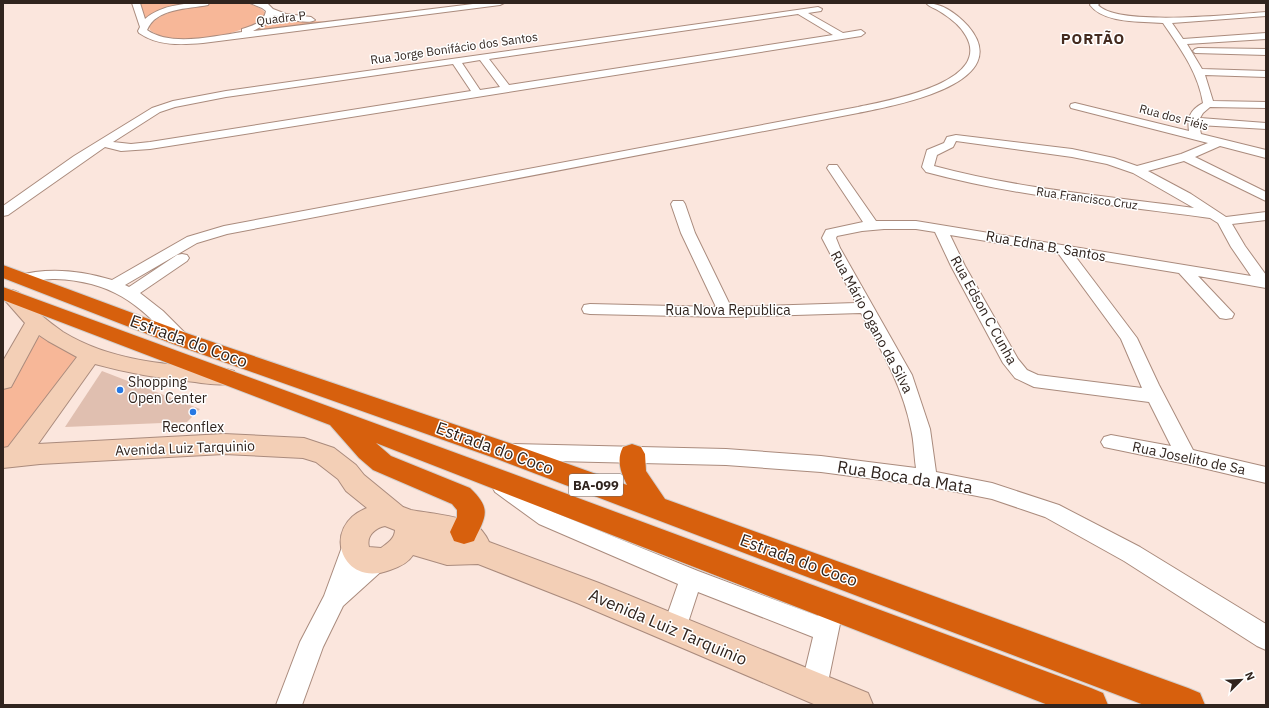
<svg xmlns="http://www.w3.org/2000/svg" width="1269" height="708" font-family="'IBM Plex Sans',sans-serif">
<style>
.green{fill:#f7b798}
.building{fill:#e0bfb0}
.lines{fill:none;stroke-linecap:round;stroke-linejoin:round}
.street-casing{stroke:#aa8b7d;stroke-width:2}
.secondary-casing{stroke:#aa8b7d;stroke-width:2}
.highway-casing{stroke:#d1cfce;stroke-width:2}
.street{fill:#fff;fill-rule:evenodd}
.secondary{fill:#f3cfb6;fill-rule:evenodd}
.highway{fill:#d7600d;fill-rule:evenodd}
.poi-dot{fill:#2678e3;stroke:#fff;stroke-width:1.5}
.labels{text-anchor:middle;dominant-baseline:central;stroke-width:3;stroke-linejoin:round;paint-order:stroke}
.far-street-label{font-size:12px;fill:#30241e;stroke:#fff}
.shield{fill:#fff;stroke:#6e6662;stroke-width:1}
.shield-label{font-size:13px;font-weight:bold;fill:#30241e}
.street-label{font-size:14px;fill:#30241e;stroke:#fff}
.poi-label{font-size:14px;fill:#30241e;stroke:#fff;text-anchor:start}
.far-district-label{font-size:15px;font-weight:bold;letter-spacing:1px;fill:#442b1f;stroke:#fff}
.near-street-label{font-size:17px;fill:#30241e;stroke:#fff}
</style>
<rect width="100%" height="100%" fill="#fbe6dd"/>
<g class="green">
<path d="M 140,3 L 199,3 L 192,4 L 145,20 Z"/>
<path d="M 221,3 C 235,3 254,1 265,12 L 264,16 C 246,36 171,49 150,30 L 149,26 C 165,8 198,4 221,3 Z"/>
<path d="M 273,15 L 295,20 L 330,22 L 241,33 Z"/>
<path d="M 43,336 L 74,354 L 79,358 L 3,454 L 3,389 L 31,340 Z"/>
</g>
<path class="building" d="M 102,371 L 200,409 L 187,422 L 65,427 Z"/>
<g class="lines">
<g class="street-casing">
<g id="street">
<path d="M 132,3 L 140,3 L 145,19 C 162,4 188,3 209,3 L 208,5 C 188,9 156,8 147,30 C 171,47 214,36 242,32 L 242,29 C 251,26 264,23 266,11 L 262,8 L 250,3 L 263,3 L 268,4 L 273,9 L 286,14 L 311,17 L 315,20 C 309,25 282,18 274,15 L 268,23 L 253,31 L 481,3 L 504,3 L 500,5 L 203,43 C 180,45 158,46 139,33 L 138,31 L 140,27 Z"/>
<path d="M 926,3 C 942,3 957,14 968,26 C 1018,84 893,106 858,113 L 227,234 L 197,243 L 125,285 L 129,287 L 177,255 L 182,254 L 187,255 L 189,258 L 187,261 L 140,293 L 163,311 L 187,335 L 189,339 L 187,343 L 181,345 L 175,343 C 138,303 111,281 55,279 C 42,278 27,285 16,282 L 13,279 L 16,276 C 48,267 79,270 112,280 L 187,237 L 224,226 L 858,107 C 886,101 993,83 966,36 C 960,25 949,17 939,11 C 935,8 929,7 926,3 Z"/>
<path d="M 1091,3 L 1100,3 L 1098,5 C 1117,27 1236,14 1266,12 L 1266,16 L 1172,23 L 1183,39 L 1266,33 L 1266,39 L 1187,44 L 1202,69 L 1266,71 L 1266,77 L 1205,75 L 1213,101 L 1266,102 L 1266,108 L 1210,107 L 1203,113 L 1200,118 L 1266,123 L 1266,129 L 1199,125 L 1201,134 L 1266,150 L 1266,158 L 1220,146 L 1195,157 L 1266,192 L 1266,201 L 1184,161 L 1148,171 L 1191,194 L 1226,217 L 1266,212 L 1266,220 L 1232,224 L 1245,246 L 1266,275 L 1266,288 L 1198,276 L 1234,314 L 1232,318 L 1226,319 L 1220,318 L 1179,273 L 1075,256 L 1137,338 L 1159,385 L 1193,450 L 1266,467 L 1266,483 L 1186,464 L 1104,447 L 1101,442 L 1104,437 L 1111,435 L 1171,446 L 1149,402 L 1034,387 L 1015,378 L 1003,363 L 951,266 L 935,232 L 916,229 L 884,229 L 862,231 L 837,236 L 836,238 L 840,248 L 912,375 L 930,429 L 936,472 L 992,483 L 1059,505 L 1140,547 L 1266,624 L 1266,650 L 1257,646 L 1124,561 L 1045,517 L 992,499 L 927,486 L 821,472 L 726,465 L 513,460 L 506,457 L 503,452 L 506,447 L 513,444 L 726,449 L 821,456 L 916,468 C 914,455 914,441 911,429 C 903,387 881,350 861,313 L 726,317 L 590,314 L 584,313 L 582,309 L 584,305 L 590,304 L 716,307 L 681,233 L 671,204 L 673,201 L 683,201 L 685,204 L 695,233 L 731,307 L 856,303 L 822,238 L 826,230 L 863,222 L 827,168 L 829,165 L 837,165 L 876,221 L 916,221 L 1251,276 L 1231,247 L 1218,223 L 1210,218 C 1115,205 1018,197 926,172 L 922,167 L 927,150 L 944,143 L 947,137 L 956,135 L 1072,149 L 1114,158 L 1137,166 L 1181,154 L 1208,143 L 1071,108 L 1070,106 L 1071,104 L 1075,103 L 1189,131 C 1187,118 1190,110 1203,103 C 1198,72 1180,48 1163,23 C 1142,21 1104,24 1090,5 ZM 956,141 L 1072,157 L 1107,164 L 1133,173 L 1194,208 C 1107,196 1019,189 934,166 L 937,155 L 953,147 ZM 950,235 L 1058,253 L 1121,339 L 1142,388 L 1038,375 L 1027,370 L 1018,359 L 965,266 Z"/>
<path d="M 818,7 L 822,9 L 821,11 L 808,13 L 843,33 L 861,30 L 865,33 L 861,36 L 150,149 L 121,151 L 105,147 L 8,215 L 3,216 L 3,206 L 74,156 L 152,108 L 173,101 L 226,91 ZM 798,14 L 833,35 L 509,85 L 489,59 ZM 480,60 L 500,87 L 480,90 L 462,63 ZM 453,64 L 471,91 L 150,142 L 131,144 L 113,142 L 160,112 L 175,107 L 226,97 Z"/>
<path d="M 1198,48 L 1266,49 L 1266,55 L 1195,53 L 1193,51 L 1195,49 Z"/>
<path d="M 502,478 L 509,480 L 553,512 L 698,571 L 818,616 L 821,611 L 829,608 L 837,611 L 841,619 L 827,687 L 823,696 L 814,700 L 805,696 L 801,687 L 813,637 L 698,592 L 683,638 L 674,642 L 665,638 L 662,630 L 678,584 L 539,524 L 495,492 L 492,486 L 495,480 Z"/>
<path d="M 353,537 L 361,540 L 364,547 L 358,563 L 369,554 L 377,551 L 385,554 L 388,561 L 385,568 L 343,606 L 323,647 L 302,705 L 276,705 L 300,642 L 324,596 L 342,547 L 345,540 Z"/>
</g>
</g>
<g class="secondary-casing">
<path id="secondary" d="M 12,290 C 25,293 32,307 41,315 C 48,321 56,327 63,332 C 112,362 170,365 226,369 L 234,371 L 237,377 L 234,383 C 221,386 208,384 195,382 C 161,379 128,373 95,364 L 38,444 L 224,434 L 304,438 L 334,448 L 356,465 L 364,475 L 403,507 L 411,510 C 428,513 458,516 473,523 C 479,526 486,535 489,542 L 599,583 L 868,693 L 873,705 L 816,705 L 577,603 L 478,564 L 447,565 L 413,555 C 408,563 399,567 390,570 C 341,589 320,526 367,508 L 346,491 L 338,479 L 316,462 L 303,458 L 224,454 L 40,464 L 3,468 L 3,448 L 8,447 L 77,357 L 48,341 L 39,335 L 11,387 L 3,389 L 3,361 L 25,323 L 3,298 L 5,292 ZM 385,526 L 395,530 C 395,538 388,543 381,548 L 369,547 C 366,536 375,528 385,526 Z"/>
</g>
<g class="highway-casing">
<g id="highway">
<path d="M 3,265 L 189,334 L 515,445 L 627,485 C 621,473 616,460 623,447 L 632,444 L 641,447 L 645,454 L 646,471 L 665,499 L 1188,688 L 1200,693 L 1205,705 L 1144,705 L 497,459 L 173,344 L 3,278 Z"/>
<path d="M 3,287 L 497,468 L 1091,688 L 1103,693 L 1108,705 L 1048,705 L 376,443 L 391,456 L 470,488 C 492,509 486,516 474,541 L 464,544 L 454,541 L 450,532 L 457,517 L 457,510 L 452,504 L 373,470 L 359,458 L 330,425 L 3,300 Z"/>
</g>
</g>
<use href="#street" class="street"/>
<use href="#secondary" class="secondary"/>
<use href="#highway" class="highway"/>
</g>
<g class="poi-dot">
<circle cx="120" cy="390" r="4"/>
<circle cx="193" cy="412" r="4"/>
</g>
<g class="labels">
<g class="far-street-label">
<text transform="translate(281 18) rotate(-7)">Quadra P</text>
<text transform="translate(454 48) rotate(-8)">Rua Jorge Bonifácio dos Santos</text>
<text transform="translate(1174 117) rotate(15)">Rua dos Fiéis</text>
<text transform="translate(1087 198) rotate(8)">Rua Francisco Cruz</text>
</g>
<rect class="shield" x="569" y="474" width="54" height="22" rx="3"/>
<g class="shield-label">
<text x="596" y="485">BA-099</text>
</g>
<g class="street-label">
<text transform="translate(1046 246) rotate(10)">Rua Edna B. Santos</text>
<text x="728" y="310">Rua Nova Republica</text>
<text transform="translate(984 310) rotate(61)">Rua Edson C Cunha</text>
<text transform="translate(872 322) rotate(62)">Rua Mário Ogano da Silva</text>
<text transform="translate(185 448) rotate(-2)">Avenida Luiz Tarquinio</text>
<text transform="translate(1189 458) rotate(12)">Rua Joselito de Sa</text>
</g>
<g class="poi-label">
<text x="128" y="382">Shopping<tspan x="128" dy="16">Open Center</tspan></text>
<text x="193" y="427" text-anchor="middle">Reconflex</text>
</g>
<g class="far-district-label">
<text x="1093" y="38">PORTÃO</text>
</g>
<g class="near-street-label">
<text transform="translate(189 341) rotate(20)">Estrada do Coco</text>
<text transform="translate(495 448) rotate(20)">Estrada do Coco</text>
<text transform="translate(905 477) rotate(9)">Rua Boca da Mata</text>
<text transform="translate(799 560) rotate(20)">Estrada do Coco</text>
<text transform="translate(668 627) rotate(23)">Avenida Luiz Tarquinio</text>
</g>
</g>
<rect width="1269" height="708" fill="none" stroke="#30241e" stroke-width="8"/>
<g transform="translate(1241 680) rotate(66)" stroke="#ffffff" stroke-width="3" paint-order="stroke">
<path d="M0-3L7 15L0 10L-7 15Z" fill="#30241e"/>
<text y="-6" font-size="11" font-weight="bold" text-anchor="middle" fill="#30241e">N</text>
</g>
</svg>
